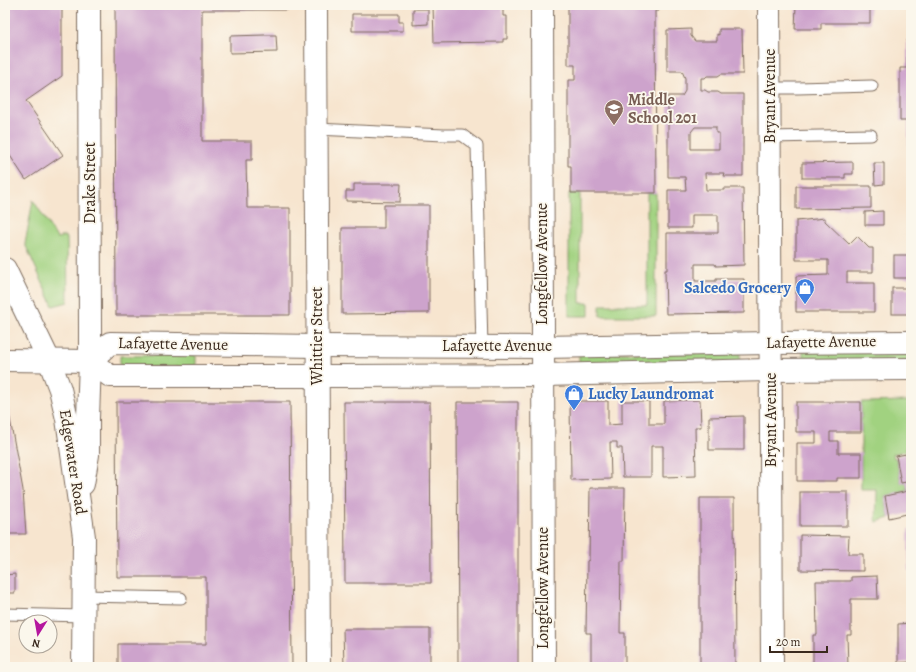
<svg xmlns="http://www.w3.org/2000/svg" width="916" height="672" font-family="Alegreya,serif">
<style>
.green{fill:#a1d280;stroke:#6e7e4f}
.building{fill:#cda3cc;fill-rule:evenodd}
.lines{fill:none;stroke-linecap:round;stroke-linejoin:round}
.lane-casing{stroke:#7d6b5c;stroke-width:13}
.street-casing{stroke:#7d6b5c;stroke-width:24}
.secondary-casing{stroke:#7d6b5c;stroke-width:24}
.lane{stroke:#fff;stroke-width:11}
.street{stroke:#fff;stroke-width:22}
.secondary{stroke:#fff;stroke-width:22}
.labels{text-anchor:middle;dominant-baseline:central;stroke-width:3.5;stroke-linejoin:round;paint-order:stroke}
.street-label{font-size:16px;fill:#3b2a1e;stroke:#fbf7ec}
.education-label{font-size:16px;font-weight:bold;fill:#785e54;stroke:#fbf7ec;text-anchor:start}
.shop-label{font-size:16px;font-weight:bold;fill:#366cbe;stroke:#fbf7ec;text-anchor:end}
</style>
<rect width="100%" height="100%" fill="#fbf7ec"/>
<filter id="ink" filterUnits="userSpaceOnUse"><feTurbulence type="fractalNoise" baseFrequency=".025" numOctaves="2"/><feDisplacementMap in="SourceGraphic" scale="8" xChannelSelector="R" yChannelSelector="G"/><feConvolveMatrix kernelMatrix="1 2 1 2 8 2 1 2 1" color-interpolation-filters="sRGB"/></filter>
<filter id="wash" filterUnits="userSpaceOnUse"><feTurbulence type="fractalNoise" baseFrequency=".012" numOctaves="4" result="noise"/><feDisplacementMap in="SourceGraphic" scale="16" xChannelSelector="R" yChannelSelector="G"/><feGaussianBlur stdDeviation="0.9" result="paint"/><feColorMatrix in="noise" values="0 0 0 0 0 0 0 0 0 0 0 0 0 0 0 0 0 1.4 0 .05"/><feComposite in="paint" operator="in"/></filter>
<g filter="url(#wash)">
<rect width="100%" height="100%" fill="#f7e5cf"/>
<g class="green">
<path d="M 569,193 L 580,193 L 580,303 L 589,303 L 589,316 L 569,316 Z"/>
<path d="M 647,193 L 656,193 L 656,316 L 600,316 L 600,305 L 647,305 Z"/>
<path d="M 33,200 L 57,238 L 64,236 L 67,238 L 68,302 L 53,306 L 25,244 Z"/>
<path d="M 803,351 L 911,351 L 911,364 L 803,365 Z"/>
<rect x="579" y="353" width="161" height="12"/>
<path d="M 195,355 L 196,356 L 196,366 L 120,368 L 120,356 Z"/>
<path d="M 911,401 L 911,446 L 906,448 L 906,451 L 893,454 L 894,458 L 896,458 L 901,482 L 906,482 L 908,491 L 885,496 L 889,518 L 876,522 L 877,490 L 861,490 L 861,402 Z"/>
</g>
<g id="blocks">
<g class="building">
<path d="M 5,5 L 62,5 L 62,76 L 26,101 L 63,155 L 26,180 L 5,148 Z"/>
<path d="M 115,5 L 288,5 L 288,10 L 202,10 L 202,141 L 252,141 L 252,160 L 246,160 L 247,208 L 290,208 L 290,315 L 116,315 Z"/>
<path d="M 433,5 L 503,5 L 503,16 L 507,16 L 507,39 L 503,39 L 503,42 L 434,43 Z"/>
<path d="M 568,5 L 659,5 L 659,11 L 655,11 L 656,193 L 571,193 L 571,166 L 568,166 L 568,80 L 575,80 L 575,65 L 568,65 Z"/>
<path d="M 796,5 L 870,5 L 870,23 L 821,23 L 821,29 L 795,29 Z"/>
<path d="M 413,9 L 428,9 L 428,24 L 413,25 Z"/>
<path d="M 352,14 L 399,14 L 399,22 L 403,22 L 403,31 L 352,31 Z"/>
<path d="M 691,29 L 691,36 L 695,41 L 717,41 L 717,34 L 719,35 L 719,29 L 742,29 L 743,74 L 721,74 L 718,76 L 707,76 L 705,78 L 701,78 L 701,90 L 705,90 L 708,92 L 718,92 L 721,94 L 743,94 L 743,176 L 723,176 L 724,173 L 705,173 L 706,190 L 724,190 L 724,188 L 743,188 L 744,265 L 716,266 L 715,264 L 695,264 L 695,281 L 716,281 L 716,279 L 744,279 L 744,313 L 666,314 L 665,270 L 667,270 L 667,233 L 718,233 L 718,215 L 692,215 L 692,228 L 668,228 L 668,190 L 686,190 L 685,177 L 668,177 L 668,96 L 682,96 L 685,91 L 685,78 L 682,71 L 667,71 L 667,30 ZM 695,127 L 716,127 L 716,133 L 719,133 L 719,149 L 691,149 L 691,132 Z"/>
<path d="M 265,35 L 276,35 L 277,52 L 230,53 L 230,36 Z"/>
<path d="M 907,40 L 911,40 L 911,149 L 908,149 L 908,121 L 900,121 L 900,68 L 907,68 Z"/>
<path d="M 853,162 L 853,174 L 845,174 L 845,178 L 802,178 L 802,163 Z"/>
<path d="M 874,163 L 884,163 L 884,184 L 875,185 Z"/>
<path d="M 354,184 L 401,184 L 400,202 L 346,201 L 346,191 L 354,191 Z"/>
<path d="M 796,186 L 871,186 L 871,208 L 796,209 Z"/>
<path d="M 384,205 L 429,205 L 429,313 L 342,314 L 342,228 L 384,228 Z"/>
<path d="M 883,211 L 883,225 L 865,225 L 865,212 Z"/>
<path d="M 825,218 L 825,221 L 849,244 L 857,236 L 869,248 L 873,248 L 873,272 L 847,272 L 847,283 L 874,283 L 874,312 L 796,312 L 796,276 L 828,275 L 828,260 L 796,260 L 796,221 Z"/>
<rect x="894" y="255" width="17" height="23"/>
<rect x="892" y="288" width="19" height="26"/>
<path d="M 700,400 L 701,427 L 695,427 L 696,476 L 663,477 L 663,446 L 651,446 L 651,477 L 623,477 L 622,448 L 617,448 L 617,442 L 610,442 L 611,479 L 571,480 L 570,401 L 608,401 L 608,425 L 622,424 L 622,401 L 649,401 L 649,424 L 664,424 L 664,401 Z"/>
<path d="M 116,402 L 290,402 L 292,667 L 118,667 L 118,644 L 206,644 L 206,577 L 117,577 Z"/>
<path d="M 344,402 L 430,402 L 431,583 L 345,583 Z"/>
<path d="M 457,402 L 518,402 L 518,667 L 458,667 Z"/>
<path d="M 796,402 L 861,402 L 861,432 L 830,432 L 830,441 L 838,441 L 838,453 L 861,453 L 861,478 L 837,478 L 837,481 L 797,481 L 797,443 L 816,443 L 816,432 L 796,432 Z"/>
<path d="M 5,403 L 7,403 L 23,490 L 26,534 L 5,534 Z"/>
<path d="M 744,416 L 744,450 L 709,450 L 709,417 Z"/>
<path d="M 906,454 L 907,462 L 911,462 L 911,513 L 889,518 L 885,496 L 908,491 L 906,482 L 901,483 L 896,456 Z"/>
<path d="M 590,488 L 625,488 L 624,561 L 621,561 L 620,633 L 625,633 L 625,667 L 591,667 L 591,633 L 586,633 L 587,561 L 589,560 Z"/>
<rect x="800" y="492" width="48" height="34"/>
<path d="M 700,498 L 734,498 L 735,667 L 700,667 Z"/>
<path d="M 908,529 L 911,529 L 911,571 L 909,571 Z"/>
<path d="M 800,535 L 849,536 L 848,554 L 863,554 L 863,571 L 800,570 Z"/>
<path d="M 15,574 L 15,593 L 5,593 L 5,575 Z"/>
<path d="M 877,576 L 878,599 L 851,599 L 851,635 L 847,635 L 848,667 L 813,667 L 813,635 L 817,635 L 816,581 L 851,581 L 851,577 Z"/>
<rect x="909" y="589" width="2" height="20"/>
<path d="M 911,623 L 911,662 L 898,663 L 898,624 Z"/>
<path d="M 343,629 L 430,629 L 430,667 L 344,667 Z"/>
</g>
</g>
</g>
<g filter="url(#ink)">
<use href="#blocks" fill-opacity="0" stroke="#7d6b5c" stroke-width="1"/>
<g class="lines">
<g class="lane-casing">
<g id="lane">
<path d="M 769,88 L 798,88 L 872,86"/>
<path d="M 316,129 L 444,135 L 462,135 L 477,146 L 482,347"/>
<path d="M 770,137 L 871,135"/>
<path d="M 83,596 L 181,598"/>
<path d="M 5,614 L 83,616"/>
</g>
</g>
<g class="street-casing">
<g id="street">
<path d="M 89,5 L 90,326 L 90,361"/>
<path d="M 316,5 L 319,667"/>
<path d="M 542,5 L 544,667"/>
<path d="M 769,5 L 772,667"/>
</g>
</g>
<g class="secondary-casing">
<g id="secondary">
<path d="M 5,269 L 49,360 L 60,389 L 67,419 L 84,537 L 83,667"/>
<path d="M 5,360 L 90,361 L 110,376 L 342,376 L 543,375 L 771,370 L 911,369"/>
<path d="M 90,361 L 110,343 L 317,346 L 543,347 L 771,343 L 911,342"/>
<path d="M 83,484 L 88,455 L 88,418 L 90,361"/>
</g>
</g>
<use href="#lane" class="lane"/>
<use href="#street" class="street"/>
<use href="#secondary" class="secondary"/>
</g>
</g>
<defs>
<g id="school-pin" transform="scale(1)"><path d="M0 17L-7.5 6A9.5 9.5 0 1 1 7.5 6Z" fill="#8d6e63" stroke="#fbf7ec"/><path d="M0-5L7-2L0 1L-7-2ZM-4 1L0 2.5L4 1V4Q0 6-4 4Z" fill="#fff"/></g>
<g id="shop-pin" transform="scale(1)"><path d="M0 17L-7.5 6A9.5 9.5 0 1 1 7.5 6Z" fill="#3f7fe0" stroke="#fbf7ec"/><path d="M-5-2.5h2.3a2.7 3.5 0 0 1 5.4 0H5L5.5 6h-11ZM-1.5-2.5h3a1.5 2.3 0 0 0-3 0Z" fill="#fff"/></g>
</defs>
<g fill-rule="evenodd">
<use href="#school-pin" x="614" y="109"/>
<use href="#shop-pin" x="805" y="288"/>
<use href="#shop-pin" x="574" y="394"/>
</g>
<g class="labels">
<g class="street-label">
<text transform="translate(770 96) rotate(-90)">Bryant Avenue</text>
<text transform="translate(90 183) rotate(-90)">Drake Street</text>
<text transform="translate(542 264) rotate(-90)">Longfellow Avenue</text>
<text transform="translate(317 336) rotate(-90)">Whittier Street</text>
<text transform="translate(821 342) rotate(-1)">Lafayette Avenue</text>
<text transform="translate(173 344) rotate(1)">Lafayette Avenue</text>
<text x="497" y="346">Lafayette Avenue</text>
<text transform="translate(771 420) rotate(-90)">Bryant Avenue</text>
<text transform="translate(73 462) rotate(81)">Edgewater Road</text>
<text transform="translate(543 588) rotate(-90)">Longfellow Avenue</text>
</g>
<g class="education-label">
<text x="628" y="100">Middle<tspan x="628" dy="18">School 201</tspan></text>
</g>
<g class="shop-label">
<text x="791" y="288">Salcedo Grocery</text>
<text x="588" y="394" text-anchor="start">Lucky Laundromat</text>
</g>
</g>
<rect width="916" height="672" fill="none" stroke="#fbf7ec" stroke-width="20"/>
<g transform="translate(38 634) rotate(191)"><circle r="19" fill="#fbf7ec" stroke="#aea59a"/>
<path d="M0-3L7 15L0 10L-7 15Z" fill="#b5179e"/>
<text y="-6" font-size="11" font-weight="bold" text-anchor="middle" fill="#3b2a1e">N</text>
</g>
<path d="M770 646v6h57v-6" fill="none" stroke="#3b2a1e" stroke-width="2"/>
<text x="776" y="646" font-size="12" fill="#3b2a1e" stroke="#fbf7ec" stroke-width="3" paint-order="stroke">20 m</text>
</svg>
